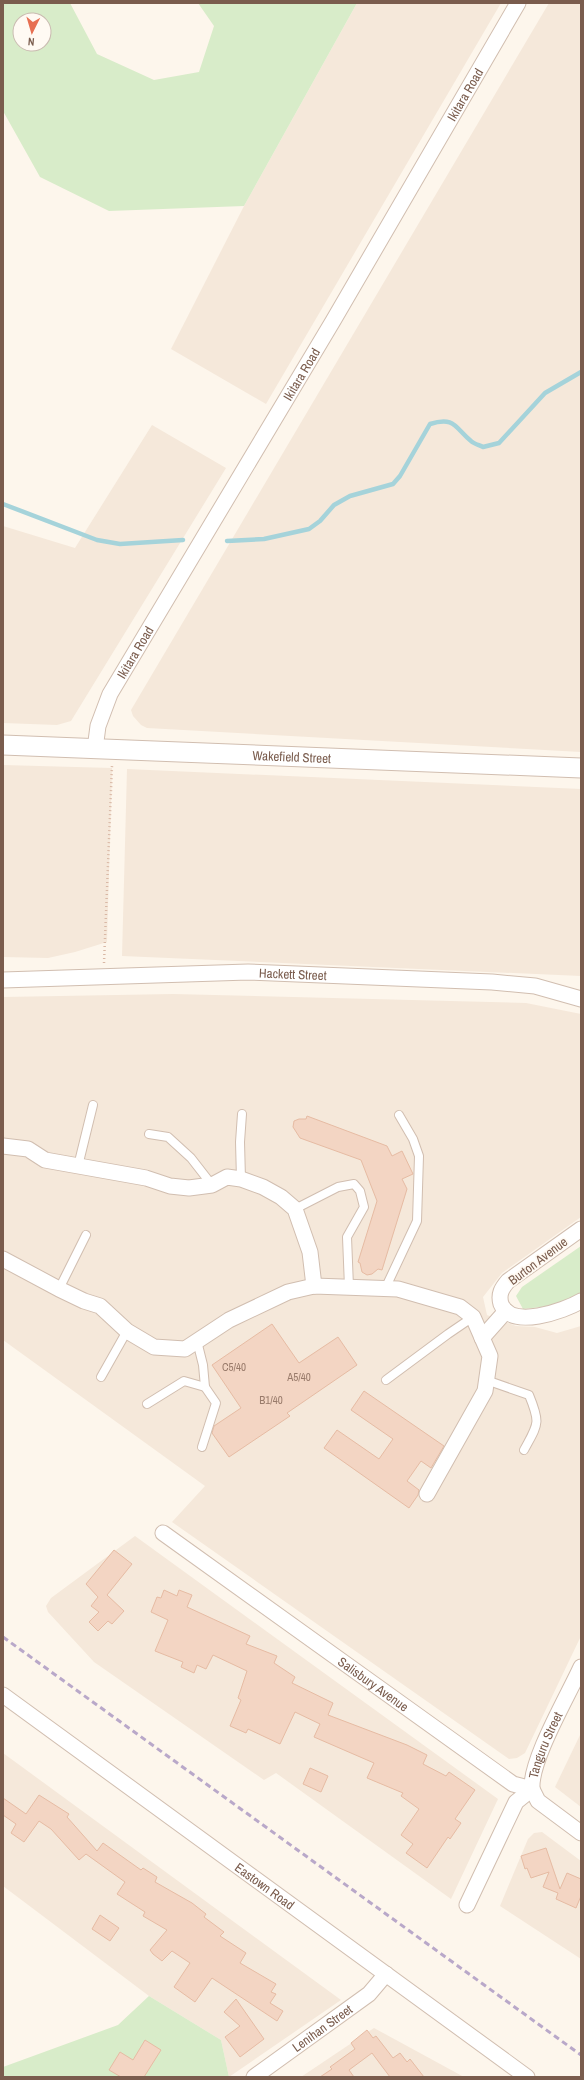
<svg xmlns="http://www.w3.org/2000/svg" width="584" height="2080" font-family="'Archivo Narrow',sans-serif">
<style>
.residential{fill:#f5e8da}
.green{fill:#d8ecc9;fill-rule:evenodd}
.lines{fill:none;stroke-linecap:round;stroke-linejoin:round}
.stream{stroke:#a5d3da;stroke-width:4.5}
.building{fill:#f3d5c3;stroke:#e6bba3}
.service-casing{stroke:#d1beb0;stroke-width:10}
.minor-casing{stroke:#d1beb0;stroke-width:17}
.tertiary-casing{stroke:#d1beb0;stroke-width:21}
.path{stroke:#d9b8a5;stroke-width:2.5;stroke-dasharray:1 3;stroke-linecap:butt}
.service{stroke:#fff;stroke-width:8}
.minor{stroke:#fff;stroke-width:15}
.tertiary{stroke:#fff;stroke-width:19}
.rail{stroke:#b9a8c9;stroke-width:3;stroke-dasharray:6 4;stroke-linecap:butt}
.labels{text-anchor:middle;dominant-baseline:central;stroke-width:3.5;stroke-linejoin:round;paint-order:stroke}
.number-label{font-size:11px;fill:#987a6a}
.street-label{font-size:13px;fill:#7a5c4d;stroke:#fffaf3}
</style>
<rect width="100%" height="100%" fill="#fdf6ec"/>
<g class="residential">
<path d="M 357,3 L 501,3 L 266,404 L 171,349 L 244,206 Z"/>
<path d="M 549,3 L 581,3 L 581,752 L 147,728 L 141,725 L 133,716 L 131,710 Z"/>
<path d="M 152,425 L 226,468 L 71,721 L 57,725 L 3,723 L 3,526 L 75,548 Z"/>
<path d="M 3,765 L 112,768 L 107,942 L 75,952 L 48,958 L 3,957 Z"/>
<path d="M 127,769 L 581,789 L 581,976 L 122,956 Z"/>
<path d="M 173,994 L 526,1003 L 581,1014 L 581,1217 L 502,1273 L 483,1297 L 487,1315 L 516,1326 L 535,1327 L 557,1333 L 581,1326 L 581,1636 L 525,1753 L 517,1758 L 509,1759 L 172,1522 L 205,1486 L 3,1340 L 3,997 Z"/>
<path d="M 135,1536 L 498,1799 L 451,1899 L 276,1773 L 264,1780 L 94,1662 L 48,1612 L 46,1606 L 51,1598 Z"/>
<path d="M 581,1733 L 581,1807 L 555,1787 Z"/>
<path d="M 3,1753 L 341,2000 L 229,2077 L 221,2040 L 149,1996 L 3,1886 Z"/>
<path d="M 542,1832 L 581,1861 L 581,1959 L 500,1906 L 528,1839 L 534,1833 Z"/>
<path d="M 374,2028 L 464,2077 L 301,2077 Z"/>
</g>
<g class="green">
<path d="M 3,3 L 70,3 L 97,54 L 154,80 L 199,72 L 214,26 L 198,3 L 357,3 L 244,206 L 109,211 L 40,177 L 3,111 ZM 20,20 L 44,20 L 44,44 L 20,44 Z"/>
<path d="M 581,1246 L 581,1297 L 550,1306 L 523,1309 L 516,1296 L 522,1287 Z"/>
<path d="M 149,1996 L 221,2040 L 229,2077 L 3,2077 L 3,2067 L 118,2025 Z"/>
</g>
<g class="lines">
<g class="stream">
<path d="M 3,504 L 97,540 L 120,544 L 183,540"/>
<path d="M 227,541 L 264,539 L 309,529 L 320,521 L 334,505 L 350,496 L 393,484 L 400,476 L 430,424 C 455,416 455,428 471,441 C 474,444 479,445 483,447 L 499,443 L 545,393 L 581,372"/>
</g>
</g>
<g class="building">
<path d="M 307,1116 L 387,1146 L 392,1156 L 402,1151 L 413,1174 L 402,1179 L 407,1189 L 382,1270 L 378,1269 L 372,1274 L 367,1275 L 362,1272 L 360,1263 L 358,1262 L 377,1201 L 361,1160 L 300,1138 L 293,1127 L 294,1121 L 299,1119 L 306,1119 Z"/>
<path d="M 272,1324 L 299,1363 L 338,1337 L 357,1365 L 287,1413 L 290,1416 L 229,1457 L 212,1433 L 214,1426 L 241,1408 L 212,1365 Z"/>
<path d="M 364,1391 L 444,1446 L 431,1468 L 421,1461 L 407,1481 L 419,1490 L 418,1495 L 409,1508 L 324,1448 L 337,1430 L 379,1459 L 393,1439 L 351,1410 Z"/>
<path d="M 114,1550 L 132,1564 L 107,1595 L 124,1611 L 112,1624 L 108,1621 L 98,1631 L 89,1622 L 99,1612 L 91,1606 L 98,1597 L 86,1584 Z"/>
<path d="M 164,1590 L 177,1596 L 179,1590 L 192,1595 L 187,1607 L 250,1636 L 246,1644 L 277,1656 L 274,1663 L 295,1677 L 292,1683 L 333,1703 L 328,1715 L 407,1745 L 427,1755 L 423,1764 L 446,1776 L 449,1772 L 475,1790 L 455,1819 L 461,1823 L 450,1839 L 448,1837 L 427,1868 L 406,1853 L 413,1844 L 401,1835 L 419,1809 L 401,1796 L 403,1793 L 367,1778 L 374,1763 L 314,1737 L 320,1724 L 295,1712 L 280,1744 L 248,1729 L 246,1733 L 230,1726 L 241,1700 L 238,1698 L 247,1671 L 213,1655 L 206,1669 L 197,1665 L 194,1673 L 181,1667 L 183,1662 L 155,1651 L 168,1620 L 151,1612 L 157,1597 L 161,1598 Z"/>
<path d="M 310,1768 L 328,1776 L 321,1792 L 303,1784 Z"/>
<path d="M 39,1795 L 69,1814 L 67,1817 L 97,1851 L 103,1843 L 141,1870 L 143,1868 L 157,1877 L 155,1882 L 192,1903 L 206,1914 L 204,1917 L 224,1932 L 220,1936 L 246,1953 L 240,1963 L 276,1984 L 271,1992 L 276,1994 L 270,2003 L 283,2011 L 277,2021 L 212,1978 L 195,2002 L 174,1987 L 190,1963 L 172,1951 L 162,1961 L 153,1954 L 150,1950 L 167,1930 L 143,1916 L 145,1912 L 117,1894 L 125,1882 L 86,1854 L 79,1860 L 51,1829 L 39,1821 L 24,1842 L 11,1833 L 16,1824 L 3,1815 L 3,1798 L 26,1814 Z"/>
<path d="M 546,1848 L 560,1889 L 567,1873 L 581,1879 L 581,1896 L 576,1908 L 556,1899 L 558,1893 L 543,1887 L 549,1872 L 531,1878 L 527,1868 L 525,1869 L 521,1856 Z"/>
<path d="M 100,1915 L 119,1928 L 110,1941 L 92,1929 Z"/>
<path d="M 236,1999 L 264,2039 L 240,2057 L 225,2037 L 240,2026 L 224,2012 Z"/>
<path d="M 367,2030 L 373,2038 L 376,2036 L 393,2058 L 400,2053 L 407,2062 L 410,2059 L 424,2077 L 390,2077 L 372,2053 L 349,2070 L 354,2077 L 320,2077 L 332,2069 L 330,2067 L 355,2049 L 351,2043 Z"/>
<path d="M 145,2040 L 161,2050 L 144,2077 L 121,2077 L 109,2070 L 120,2052 L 133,2060 Z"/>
</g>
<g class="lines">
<g class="service-casing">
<g id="service">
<path d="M 149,1134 L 168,1137 L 191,1158 L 212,1185"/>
<path d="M 78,1166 L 93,1105"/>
<path d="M 241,1179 L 240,1142 L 242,1114"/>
<path d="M 295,1209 L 338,1187 L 354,1184 L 360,1191 L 364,1207 L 347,1237 L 349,1287"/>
<path d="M 59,1289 L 86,1235"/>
<path d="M 385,1289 L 417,1221 L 419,1156 L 413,1139 L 399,1115"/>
<path d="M 197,1341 L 203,1365 L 205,1387 L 216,1403 L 202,1447"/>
<path d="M 101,1377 L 127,1331"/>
<path d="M 386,1380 L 448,1334 L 473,1317"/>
<path d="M 486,1380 L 529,1395 C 541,1424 538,1424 524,1450"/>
<path d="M 147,1404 L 184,1381 L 205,1387"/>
</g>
</g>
<g class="minor-casing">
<g id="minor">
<path id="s1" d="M 95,749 L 98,726 L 110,694 L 333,321 L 518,3"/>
<path id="s2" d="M 3,980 L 248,972 L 492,982 L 535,986 L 581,999"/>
<path d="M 3,1146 L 28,1149 L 45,1160 L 146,1178 L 170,1186 L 189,1188 L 212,1185 L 227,1177 L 241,1179 L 263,1187 L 281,1197 L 295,1209 L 310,1252 L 314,1286"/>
<path d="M 581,1229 L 508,1281 C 502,1288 498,1294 501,1304 C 511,1330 564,1311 581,1301"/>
<path d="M 3,1259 L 59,1289 L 84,1301 L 100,1306 L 127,1331 L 154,1347 L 185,1349 L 229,1320 L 288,1292 L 314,1286 L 398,1289 L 460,1307 L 473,1317 L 490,1356 L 485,1391 L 427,1494"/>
<path d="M 482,1338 L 506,1311"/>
<path id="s3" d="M 163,1533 L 513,1784 L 532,1789 L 538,1801 L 581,1833"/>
<path id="s4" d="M 3,1695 L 527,2077"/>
<path id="s5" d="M 467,1905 L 516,1802 L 532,1789 C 530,1760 568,1696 581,1667"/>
<path id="s6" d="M 254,2077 L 369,1994 L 386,1974"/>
</g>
</g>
<g class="tertiary-casing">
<g id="tertiary">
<path id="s7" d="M 3,745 L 581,768"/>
</g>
</g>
<path class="path" d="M 104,963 L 112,766"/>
<use href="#service" class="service"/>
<use href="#minor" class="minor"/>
<use href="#tertiary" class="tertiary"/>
<path class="rail" d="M 3,1637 L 581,2055"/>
</g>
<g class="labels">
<g class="number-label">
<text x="234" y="1367">C5/40</text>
<text x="299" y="1377">A5/40</text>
<text x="271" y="1400">B1/40</text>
</g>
<g class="street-label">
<text stroke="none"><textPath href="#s1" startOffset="754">Ikitara Road</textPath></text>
<text stroke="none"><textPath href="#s1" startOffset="430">Ikitara Road</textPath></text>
<text stroke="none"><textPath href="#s1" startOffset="106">Ikitara Road</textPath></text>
<text stroke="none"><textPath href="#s7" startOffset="289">Wakefield Street</textPath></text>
<text stroke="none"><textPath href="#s2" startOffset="290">Hackett Street</textPath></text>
<text transform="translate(538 1261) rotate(-37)">Burton Avenue</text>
<text stroke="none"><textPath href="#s3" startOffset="259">Salisbury Avenue</textPath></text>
<text stroke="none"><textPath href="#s5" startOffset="181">Tanguru Street</textPath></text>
<text stroke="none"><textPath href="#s4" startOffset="324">Eastown Road</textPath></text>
<text stroke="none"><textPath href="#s6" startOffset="84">Lenihan Street</textPath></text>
</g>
</g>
<rect width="584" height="2080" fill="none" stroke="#7a5c4d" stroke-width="8"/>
<g transform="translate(32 32) rotate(185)"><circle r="19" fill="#fffaf3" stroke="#cabbb1"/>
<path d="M0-3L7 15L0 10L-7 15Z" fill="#e76f51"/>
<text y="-6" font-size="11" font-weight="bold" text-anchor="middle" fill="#7a5c4d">N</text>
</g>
</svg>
